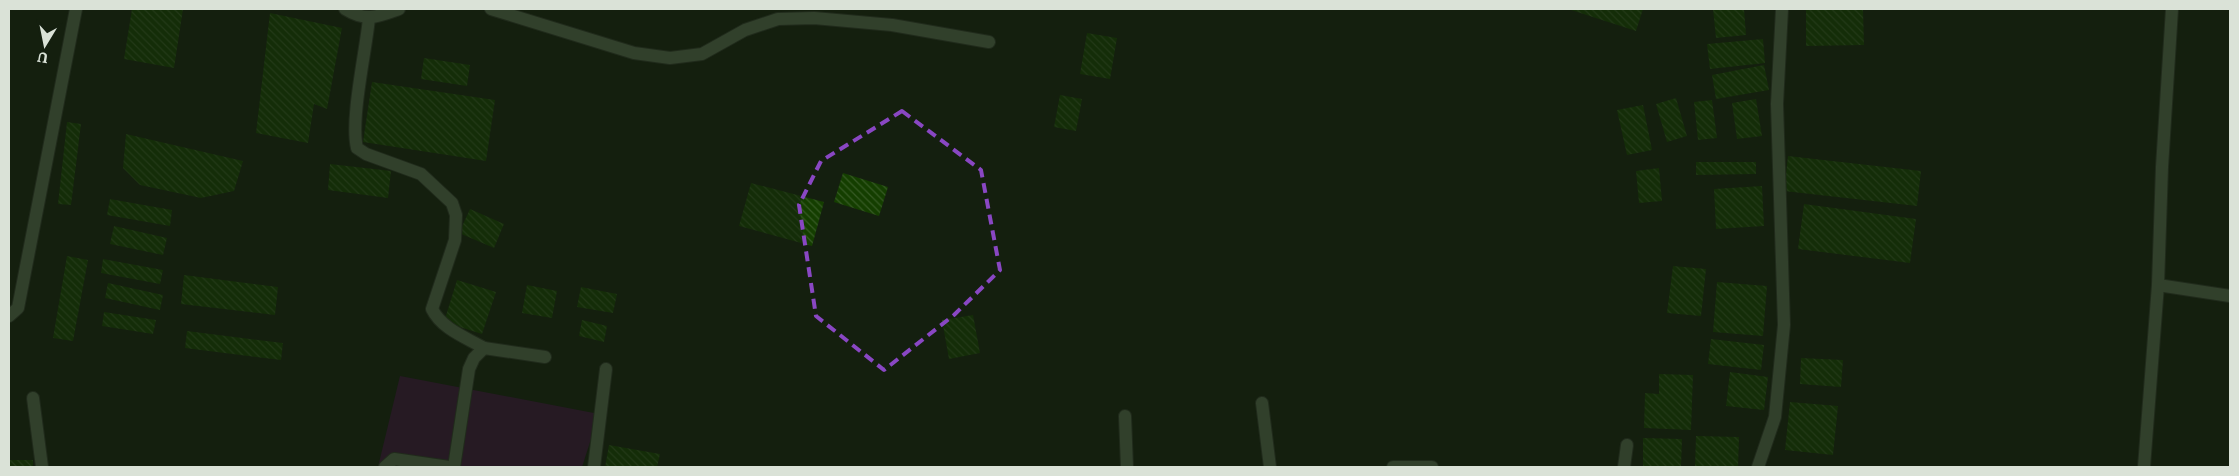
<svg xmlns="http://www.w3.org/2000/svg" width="2239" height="476" font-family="Literata,serif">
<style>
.green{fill:#3d143d}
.building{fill:url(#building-back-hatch)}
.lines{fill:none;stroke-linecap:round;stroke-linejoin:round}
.minor-casing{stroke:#303a2b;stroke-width:14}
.minor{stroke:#55684f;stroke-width:12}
.marked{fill:none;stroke:#8947c3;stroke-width:4;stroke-dasharray:10 6;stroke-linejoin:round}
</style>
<defs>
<pattern id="building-back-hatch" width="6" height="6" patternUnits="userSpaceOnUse" patternTransform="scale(1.25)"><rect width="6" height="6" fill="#143e00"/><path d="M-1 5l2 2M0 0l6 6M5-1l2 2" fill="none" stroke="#365a24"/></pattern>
</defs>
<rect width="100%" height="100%" fill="#141f0f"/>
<path class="green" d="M 400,376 L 599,414 L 582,467 L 378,467 Z"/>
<g class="building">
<path d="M 132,9 L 183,9 L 174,68 L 124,59 Z"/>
<path d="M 1568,9 L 1643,9 L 1636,31 Z"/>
<path d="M 1713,9 L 1744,9 L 1746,35 L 1716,38 Z"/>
<path d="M 1806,9 L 1863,9 L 1864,45 L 1806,46 Z"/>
<path d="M 270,13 L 342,28 L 327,109 L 314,104 L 308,143 L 256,133 Z"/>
<path d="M 1087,33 L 1117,38 L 1110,79 L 1080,74 Z"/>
<path d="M 1763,39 L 1765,63 L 1710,69 L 1707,44 Z"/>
<path d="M 424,58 L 470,65 L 467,86 L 421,79 Z"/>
<path d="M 1764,65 L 1769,90 L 1716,99 L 1712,75 Z"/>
<path d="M 372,82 L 495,100 L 486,161 L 363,142 Z"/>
<path d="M 1060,95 L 1082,99 L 1076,131 L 1054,127 Z"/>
<path d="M 1676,98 L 1687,136 L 1667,142 L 1656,104 Z"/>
<path d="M 1756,99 L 1762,136 L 1737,139 L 1732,103 Z"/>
<path d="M 1712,100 L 1717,138 L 1698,140 L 1694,102 Z"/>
<path d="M 1643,105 L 1652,150 L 1627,155 L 1617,110 Z"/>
<path d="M 67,122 L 81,124 L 71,205 L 58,204 Z"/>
<path d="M 126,134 L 243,161 L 234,191 L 201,198 L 140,185 L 123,168 Z"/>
<path d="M 1788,156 L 1921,171 L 1917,206 L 1784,191 Z"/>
<path d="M 1696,162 L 1756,162 L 1756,174 L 1696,175 Z"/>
<path d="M 330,164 L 391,171 L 388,198 L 328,190 Z"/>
<path d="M 1659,168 L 1662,201 L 1639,203 L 1636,171 Z"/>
<path d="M 843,173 L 888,187 L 879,216 L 834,202 Z"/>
<path d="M 751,183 L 824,202 L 812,246 L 739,226 Z"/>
<path d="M 1762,186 L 1764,226 L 1716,229 L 1714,189 Z"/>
<path d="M 110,199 L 172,210 L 170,226 L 107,215 Z"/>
<path d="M 1804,204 L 1916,219 L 1910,263 L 1798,249 Z"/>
<path d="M 470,209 L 504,224 L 494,248 L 459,233 Z"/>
<path d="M 114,226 L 167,238 L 163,255 L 110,244 Z"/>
<path d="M 67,256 L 88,260 L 73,341 L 53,338 Z"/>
<path d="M 103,259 L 163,270 L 160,284 L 101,273 Z"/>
<path d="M 1673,266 L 1706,269 L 1701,316 L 1667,313 Z"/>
<path d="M 184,275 L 278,287 L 275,315 L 181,304 Z"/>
<path d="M 457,280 L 496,292 L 482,334 L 444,322 Z"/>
<path d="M 1717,282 L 1767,286 L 1763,336 L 1713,332 Z"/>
<path d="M 108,283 L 163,295 L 160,310 L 105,298 Z"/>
<path d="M 527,285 L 557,291 L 552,318 L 522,313 Z"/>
<path d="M 581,287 L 617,294 L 613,313 L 577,307 Z"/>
<path d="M 104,312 L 156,320 L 153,334 L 102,326 Z"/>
<path d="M 973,315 L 980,353 L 949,359 L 942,320 Z"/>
<path d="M 582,320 L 607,326 L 604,342 L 579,336 Z"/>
<path d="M 187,331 L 283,343 L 281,360 L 185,348 Z"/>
<path d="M 1711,339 L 1764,345 L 1761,370 L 1708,364 Z"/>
<path d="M 1801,358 L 1843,360 L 1841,387 L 1800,384 Z"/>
<path d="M 1730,372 L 1768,377 L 1764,410 L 1726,406 Z"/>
<path d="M 1659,374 L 1693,375 L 1691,430 L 1644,428 L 1645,393 L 1659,394 Z"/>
<path d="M 1790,402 L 1838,406 L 1833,455 L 1785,450 Z"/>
<path d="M 1696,436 L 1739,437 L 1738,467 L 1695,466 Z"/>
<path d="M 1643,438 L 1682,439 L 1681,467 L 1643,467 Z"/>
<path d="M 609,445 L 660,454 L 657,467 L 605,467 Z"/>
<rect x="9" y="460" width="24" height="7"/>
</g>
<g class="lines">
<g class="minor-casing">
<g id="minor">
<path d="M 345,9 C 366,22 377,17 399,9"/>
<path d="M 491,9 L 634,53 L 670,58 L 702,54 L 745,30 L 778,19 L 814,18 L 892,25 L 989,42"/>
<path d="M 369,18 C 366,51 350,119 357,148 L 366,154 L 421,174 L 452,203 L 456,215 L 455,240 L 432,309 C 442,329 465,337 484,348"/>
<path d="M 2158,285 L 2230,296"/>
<path d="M 9,316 L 18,308 L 76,9"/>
<path d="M 33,398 L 42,467"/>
<path d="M 1262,403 L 1270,467"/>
<path d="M 1125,416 L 1127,467"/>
<path d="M 385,467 L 394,459 L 449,467"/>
<path d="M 454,467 L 469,369 L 474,358 L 484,348 L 545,357"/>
<path d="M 594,467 L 606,369"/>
<path d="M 1393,467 L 1432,467"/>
<path d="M 1624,467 L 1627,445"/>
<path d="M 1758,467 L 1775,417 L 1784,325 L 1777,104 L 1782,9"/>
<path d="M 2144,467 L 2158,285 L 2162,167 L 2172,9"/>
</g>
</g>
<use href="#minor" class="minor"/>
</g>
<path d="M0 0H2239V476H0ZM 902,111 L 981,170 L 1000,270 L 954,315 L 884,370 L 816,316 L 799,205 L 821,161 Z" fill="#141f0f" fill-opacity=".55" fill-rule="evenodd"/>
<path class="marked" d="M 902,111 L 981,170 L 1000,270 L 954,315 L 884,370 L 816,316 L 799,205 L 821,161 Z"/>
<rect width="2239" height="476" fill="none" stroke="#dae2d7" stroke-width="20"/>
<g transform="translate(45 45) rotate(190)" stroke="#141f0f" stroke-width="4" paint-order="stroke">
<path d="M0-4L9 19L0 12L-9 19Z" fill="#dae2d7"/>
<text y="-8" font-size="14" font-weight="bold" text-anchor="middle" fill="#dae2d7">U</text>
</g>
</svg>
